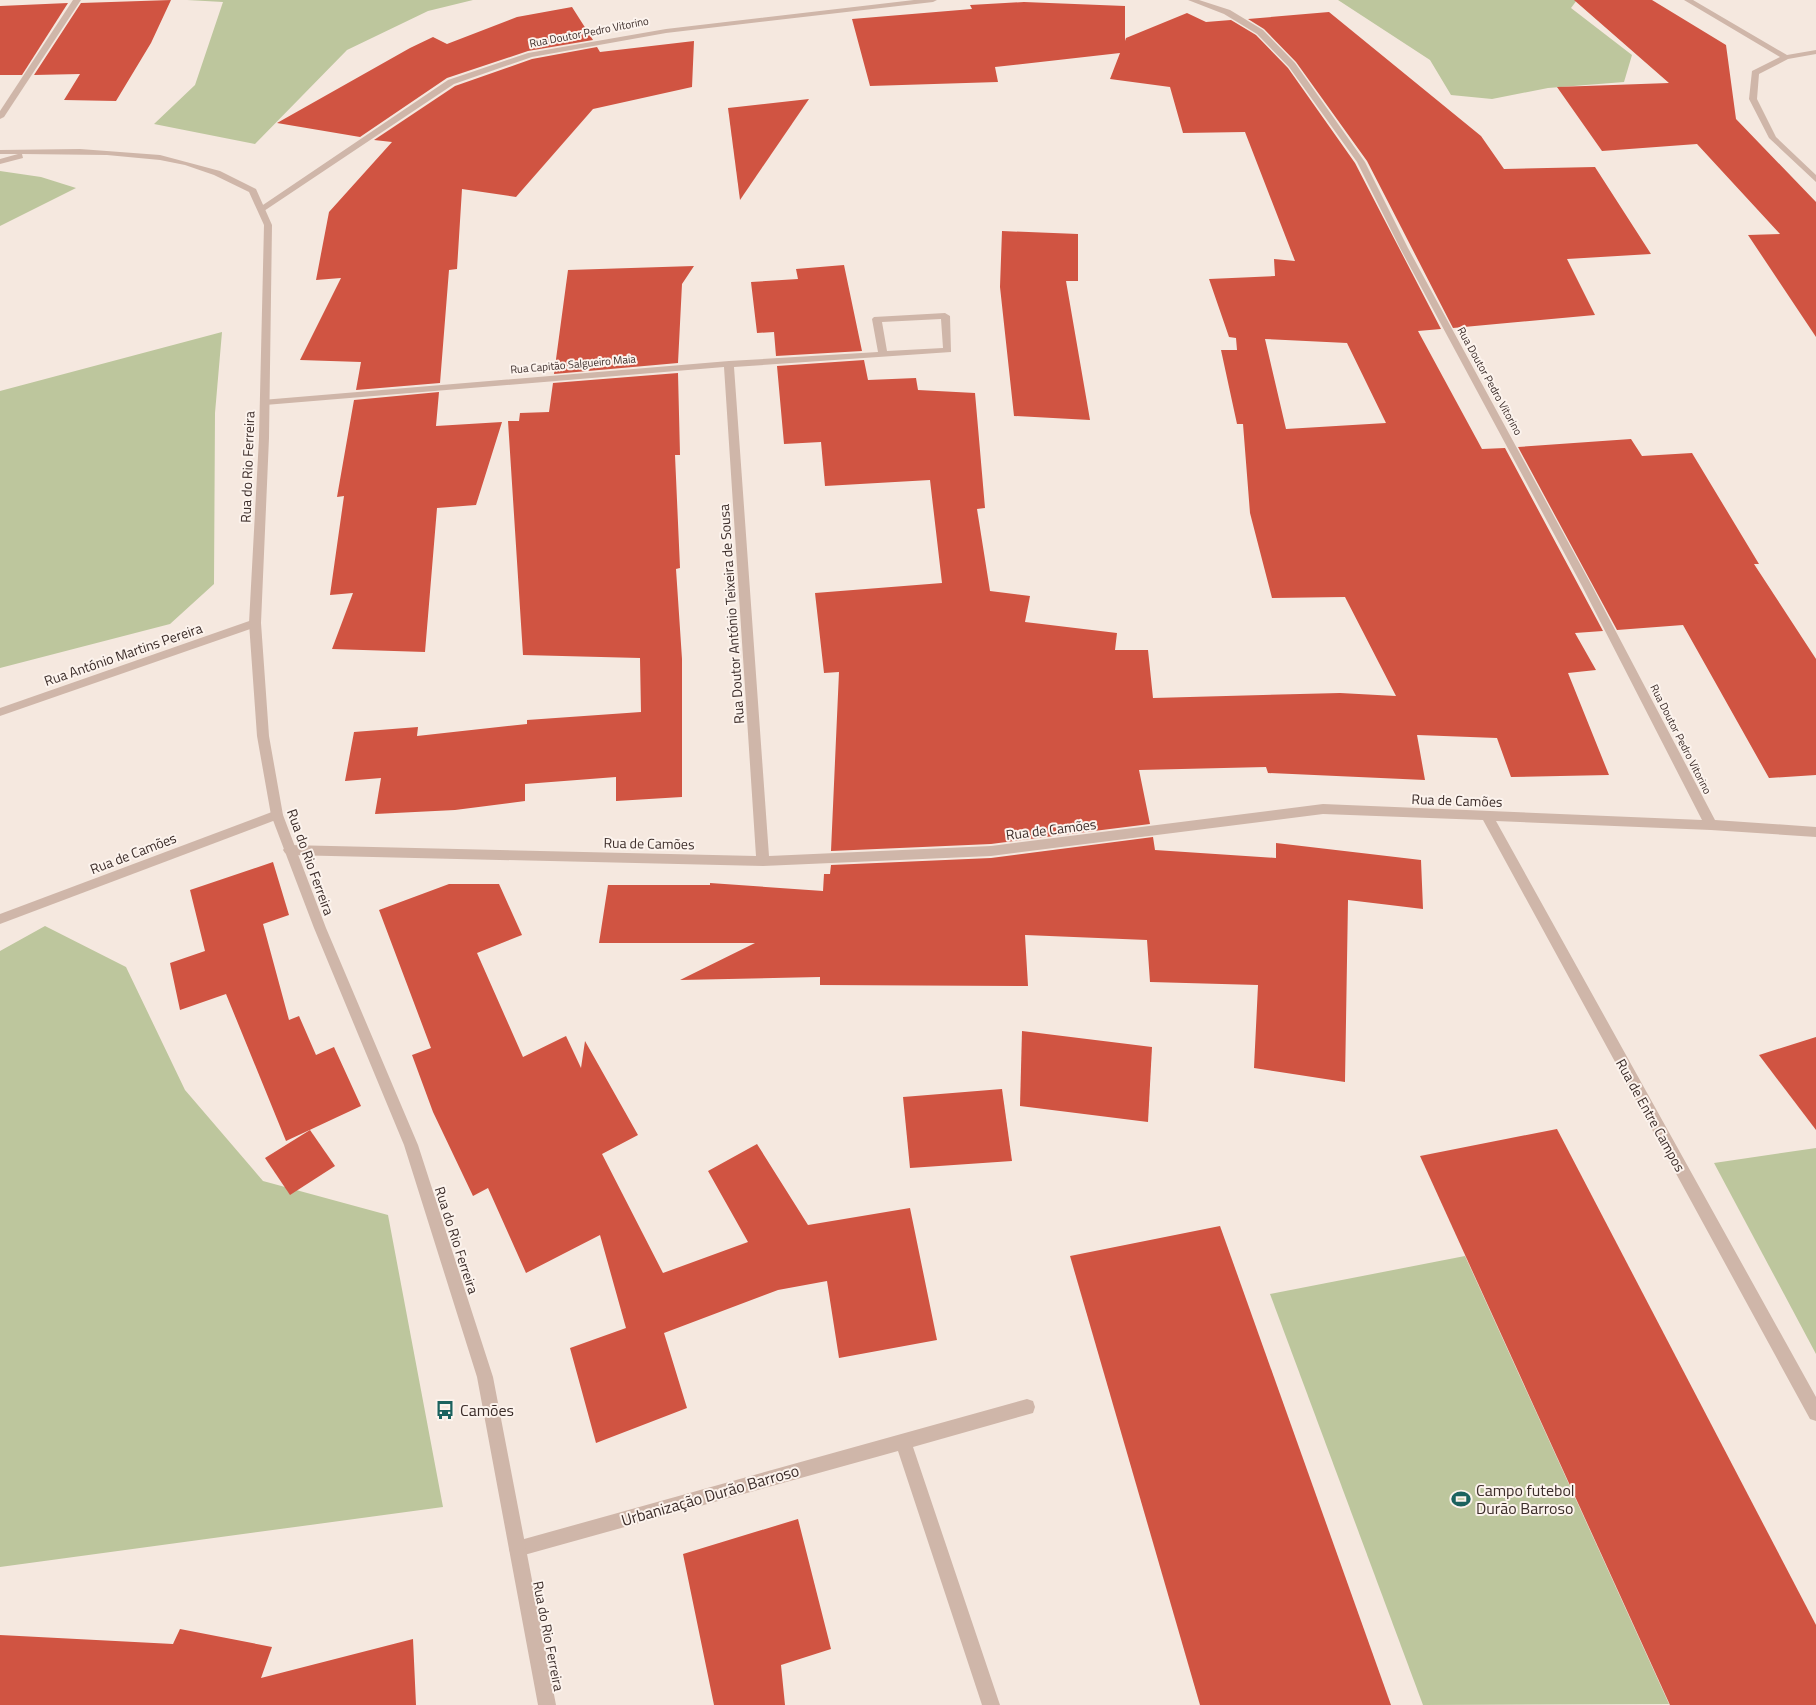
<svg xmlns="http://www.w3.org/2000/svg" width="1816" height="1705" font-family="'Titillium Web',sans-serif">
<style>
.green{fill:#bdc69d}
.building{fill:#d05442;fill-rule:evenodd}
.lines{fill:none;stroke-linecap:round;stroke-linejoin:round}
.minor{fill:#cfb6a9;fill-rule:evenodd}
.tertiary{fill:#cfb6a9;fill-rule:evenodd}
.labels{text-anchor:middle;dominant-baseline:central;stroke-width:4;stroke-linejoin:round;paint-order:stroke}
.far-street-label{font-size:11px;fill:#3c2d2a;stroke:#fcf3ed}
.street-label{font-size:14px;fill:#3c2d2a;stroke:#fcf3ed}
.near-poi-label{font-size:16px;fill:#3c2d2a;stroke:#fcf3ed;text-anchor:start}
.near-street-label{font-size:16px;fill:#3c2d2a;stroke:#fcf3ed}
</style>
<rect width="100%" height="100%" fill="#f5e8df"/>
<g class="green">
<path d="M 187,0 L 473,0 L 428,11 L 347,50 L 255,144 L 154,124 L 195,85 L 223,2 Z"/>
<path d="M 1338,0 L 1577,0 L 1571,8 L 1632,55 L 1624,82 L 1548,88 L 1492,99 L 1451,95 L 1430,60 Z"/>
<path d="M 0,171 L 41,177 L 76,188 L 0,226 Z"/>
<path d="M 222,332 L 215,413 L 214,584 L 170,624 L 0,668 L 0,391 Z"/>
<path d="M 45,926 L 126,967 L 185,1090 L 263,1181 L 388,1215 L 443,1507 L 0,1567 L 0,951 Z"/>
<path d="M 1816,1148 L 1816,1354 L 1714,1163 Z"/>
<path d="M 1465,1256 L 1669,1704 L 1423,1705 L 1270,1294 Z"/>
</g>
<g class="building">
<path d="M 171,0 L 151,43 L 116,101 L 64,100 L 80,74 L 34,75 L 81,3 Z"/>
<path d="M 1574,0 L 1652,0 L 1726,45 L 1736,119 L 1816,202 L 1816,337 L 1748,235 L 1780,234 L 1697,144 L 1602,151 L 1557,87 L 1669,83 Z"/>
<path d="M 1024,2 L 1125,6 L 1125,41 L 1126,38 L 1187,13 L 1206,22 L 1231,20 L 1256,35 L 1288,68 L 1355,163 L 1441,329 L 1418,331 L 1482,449 L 1505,448 L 1603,631 L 1575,633 L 1596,670 L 1568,673 L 1609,775 L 1511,777 L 1497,738 L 1417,735 L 1425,780 L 1268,773 L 1266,767 L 1139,770 L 1150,824 L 991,844 L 831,851 L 839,672 L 824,673 L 815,593 L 942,583 L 930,480 L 825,486 L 821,442 L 784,444 L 777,366 L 864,360 L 868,380 L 916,378 L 918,390 L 975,393 L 985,508 L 977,509 L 990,591 L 1030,596 L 1025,622 L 1117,633 L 1115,650 L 1148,650 L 1153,698 L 1340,693 L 1396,696 L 1345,597 L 1272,598 L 1250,513 L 1243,424 L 1237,424 L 1221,350 L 1237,350 L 1236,338 L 1229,337 L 1209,279 L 1275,276 L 1274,259 L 1295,261 L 1245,132 L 1183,133 L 1170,87 L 1110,79 L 1120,53 L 995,67 L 998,82 L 870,86 L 852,19 L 972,9 L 970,5 ZM 1265,339 L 1347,343 L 1386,423 L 1286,429 Z"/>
<path d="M 68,3 L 22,75 L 0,75 L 0,6 Z"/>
<path d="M 572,7 L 593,40 L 528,51 L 447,78 L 360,137 L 277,123 L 410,48 L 433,37 L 447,44 L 517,17 Z"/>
<path d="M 1329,12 L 1481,136 L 1504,169 L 1595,167 L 1651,254 L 1567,259 L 1595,315 L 1453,328 L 1367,161 L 1296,62 L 1264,29 L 1248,19 Z"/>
<path d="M 694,41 L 692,87 L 593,109 L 516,197 L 462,189 L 457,269 L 449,270 L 440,383 L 356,390 L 361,362 L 300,360 L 341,278 L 316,280 L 329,212 L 392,142 L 374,140 L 455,86 L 532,59 L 597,47 L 600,52 Z"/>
<path d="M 809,99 L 740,200 L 728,108 Z"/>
<path d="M 1002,231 L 1078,234 L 1078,281 L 1066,281 L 1090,420 L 1014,416 L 1000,287 Z"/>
<path d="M 844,265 L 862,351 L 776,356 L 774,332 L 757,333 L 751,282 L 798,279 L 796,269 Z"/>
<path d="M 694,266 L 682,284 L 678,363 L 554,374 L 568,270 Z"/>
<path d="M 678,373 L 680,455 L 675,455 L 680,568 L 676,569 L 682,659 L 682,797 L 616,801 L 616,777 L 525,784 L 525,801 L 455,810 L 375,814 L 381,778 L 345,781 L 354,732 L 418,727 L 417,736 L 527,724 L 527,720 L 641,712 L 640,658 L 523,655 L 508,421 L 519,421 L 520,413 L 549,412 L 553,383 Z"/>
<path d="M 439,392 L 436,426 L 502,422 L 476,505 L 437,508 L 425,652 L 332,649 L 353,593 L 330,595 L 344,496 L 337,497 L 354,400 Z"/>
<path d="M 1631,439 L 1642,456 L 1692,453 L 1759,564 L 1754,564 L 1816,659 L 1816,775 L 1769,778 L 1683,625 L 1617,630 L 1518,447 Z"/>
<path d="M 1153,837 L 1155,850 L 1276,858 L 1276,843 L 1421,860 L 1423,909 L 1348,900 L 1345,1082 L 1254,1068 L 1258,985 L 1150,982 L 1147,940 L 1025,935 L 1028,986 L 820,985 L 820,977 L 680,980 L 755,943 L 599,943 L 608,885 L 710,885 L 710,883 L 823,891 L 824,874 L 830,874 L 831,865 L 991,858 Z"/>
<path d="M 273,862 L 289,915 L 263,924 L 289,1020 L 299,1016 L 316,1055 L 334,1047 L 361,1106 L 286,1141 L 226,994 L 180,1010 L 170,963 L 205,951 L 190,890 Z"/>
<path d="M 449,884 L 499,884 L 522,935 L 477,953 L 523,1057 L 566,1036 L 581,1068 L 585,1041 L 638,1135 L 602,1154 L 663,1273 L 748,1242 L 708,1171 L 757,1144 L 808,1225 L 910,1208 L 937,1340 L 839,1358 L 827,1281 L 778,1290 L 664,1333 L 687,1408 L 596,1443 L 570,1348 L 626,1328 L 600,1235 L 526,1273 L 488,1188 L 473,1196 L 433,1112 L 412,1055 L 431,1048 L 379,910 Z"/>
<path d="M 1022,1031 L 1152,1047 L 1148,1122 L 1020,1106 Z"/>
<path d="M 1816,1037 L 1816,1130 L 1759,1055 Z"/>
<path d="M 1002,1089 L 1012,1161 L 910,1168 L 903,1097 Z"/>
<path d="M 1557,1129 L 1816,1625 L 1816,1705 L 1670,1705 L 1420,1156 Z"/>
<path d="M 310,1130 L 335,1166 L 290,1195 L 265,1158 Z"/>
<path d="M 1220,1226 L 1391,1705 L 1200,1705 L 1070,1256 Z"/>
<path d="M 798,1519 L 831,1649 L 781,1665 L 785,1705 L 714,1705 L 683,1554 Z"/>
<path d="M 180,1629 L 272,1647 L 261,1678 L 413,1639 L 416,1705 L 0,1705 L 0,1635 L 173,1644 Z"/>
</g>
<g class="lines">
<g class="minor">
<path d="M 73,0 L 81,0 L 4,117 L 0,119 L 0,111 Z"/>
<path d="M 914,0 L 937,0 L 933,2 L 666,33 L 532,57 L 454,84 L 264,211 L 257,209 L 448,80 L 528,53 L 666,29 Z"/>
<path d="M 1188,0 L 1199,0 L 1230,10 L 1263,30 L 1295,63 L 1365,162 L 1408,248 L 1592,586 L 1715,820 L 1816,827 L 1816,837 L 1711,830 L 1496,821 L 1816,1397 L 1816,1421 L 1810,1419 L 1483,820 L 1323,814 L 991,856 L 763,866 L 289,855 L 285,853 L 283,850 L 285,847 L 289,845 L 756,856 L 724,367 L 265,405 L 260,402 L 262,400 L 729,361 L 878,352 L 872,319 L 874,317 L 945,313 L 950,316 L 951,352 L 734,367 L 769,856 L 991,846 L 1323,804 L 1702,820 L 1582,586 L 1400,248 L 1357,162 L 1289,67 L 1257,34 L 1224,14 ZM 941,319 L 943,348 L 887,351 L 882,322 Z"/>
<path d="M 1684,0 L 1693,0 L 1787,55 L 1816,50 L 1816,54 L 1788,59 L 1759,74 L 1757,99 L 1776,137 L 1816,175 L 1816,182 L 1769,138 L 1749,99 L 1752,71 L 1780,57 Z"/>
<path d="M 255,619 L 259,620 L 261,623 L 259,626 L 0,716 L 0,708 Z"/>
<path d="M 277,810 L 281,812 L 283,815 L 281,818 L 0,924 L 0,914 Z"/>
<path d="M 1027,1399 L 1033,1401 L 1035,1407 L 1033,1413 L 913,1447 L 1000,1705 L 982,1705 L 898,1451 L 517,1557 L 511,1555 L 509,1549 L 511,1543 L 517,1541 Z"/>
</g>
<path class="tertiary" d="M 80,149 L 160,155 L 220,171 L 256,189 L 272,225 L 269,438 L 261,623 L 269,736 L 283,815 L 326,928 L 418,1145 L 493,1377 L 556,1705 L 538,1705 L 477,1377 L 404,1145 L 314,928 L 271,815 L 257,736 L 249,623 L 259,438 L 264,225 L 249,192 L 214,175 L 185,165 L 160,160 L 107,155 L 22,154 L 23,158 L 0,164 L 0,159 L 18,154 L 0,154 L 0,150 Z"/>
</g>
<defs>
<g id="bus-bare" transform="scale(1.5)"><path d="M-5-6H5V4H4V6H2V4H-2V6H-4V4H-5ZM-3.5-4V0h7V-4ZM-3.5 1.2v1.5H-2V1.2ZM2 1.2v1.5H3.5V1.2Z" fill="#1b625e" stroke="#fcf3ed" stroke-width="2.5" paint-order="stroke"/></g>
<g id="stadium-bare" transform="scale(1.5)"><path d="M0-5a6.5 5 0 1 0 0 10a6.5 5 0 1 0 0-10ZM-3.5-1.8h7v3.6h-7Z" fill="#1b625e" stroke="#fcf3ed" stroke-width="2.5" paint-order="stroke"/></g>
</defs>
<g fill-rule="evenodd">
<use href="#bus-bare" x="445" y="1410"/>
<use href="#stadium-bare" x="1461" y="1499"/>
</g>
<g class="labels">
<g class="far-street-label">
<text transform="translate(589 32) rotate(-11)">Rua Doutor Pedro Vitorino</text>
<text transform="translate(573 364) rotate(-5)">Rua Capitão Salgueiro Maia</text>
<text transform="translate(1490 381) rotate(61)">Rua Doutor Pedro Vitorino</text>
<text transform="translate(1681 739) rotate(63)">Rua Doutor Pedro Vitorino</text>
</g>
<g class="street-label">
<text transform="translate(247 467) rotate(-88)">Rua do Rio Ferreira</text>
<text transform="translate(731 614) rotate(-94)">Rua Doutor António Teixeira de Sousa</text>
<text transform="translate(123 654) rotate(-19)">Rua António Martins Pereira</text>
<text transform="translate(1457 800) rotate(2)">Rua de Camões</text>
<text transform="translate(1051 829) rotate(-7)">Rua de Camões</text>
<text transform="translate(649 843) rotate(1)">Rua de Camões</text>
<text transform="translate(133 853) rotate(-21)">Rua de Camões</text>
<text transform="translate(311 862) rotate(70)">Rua do Rio Ferreira</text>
<text transform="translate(1651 1115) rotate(61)">Rua de Entre Campos</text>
<text transform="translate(457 1240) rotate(72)">Rua do Rio Ferreira</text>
<text transform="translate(549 1636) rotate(79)">Rua do Rio Ferreira</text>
</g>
<g class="near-poi-label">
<text x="460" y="1410">Camões</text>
<text x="1476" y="1490">Campo futebol<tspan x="1476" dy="18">Durão Barroso</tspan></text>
</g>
<g class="near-street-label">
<text transform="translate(710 1495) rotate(-16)">Urbanização Durão Barroso</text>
</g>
</g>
</svg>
